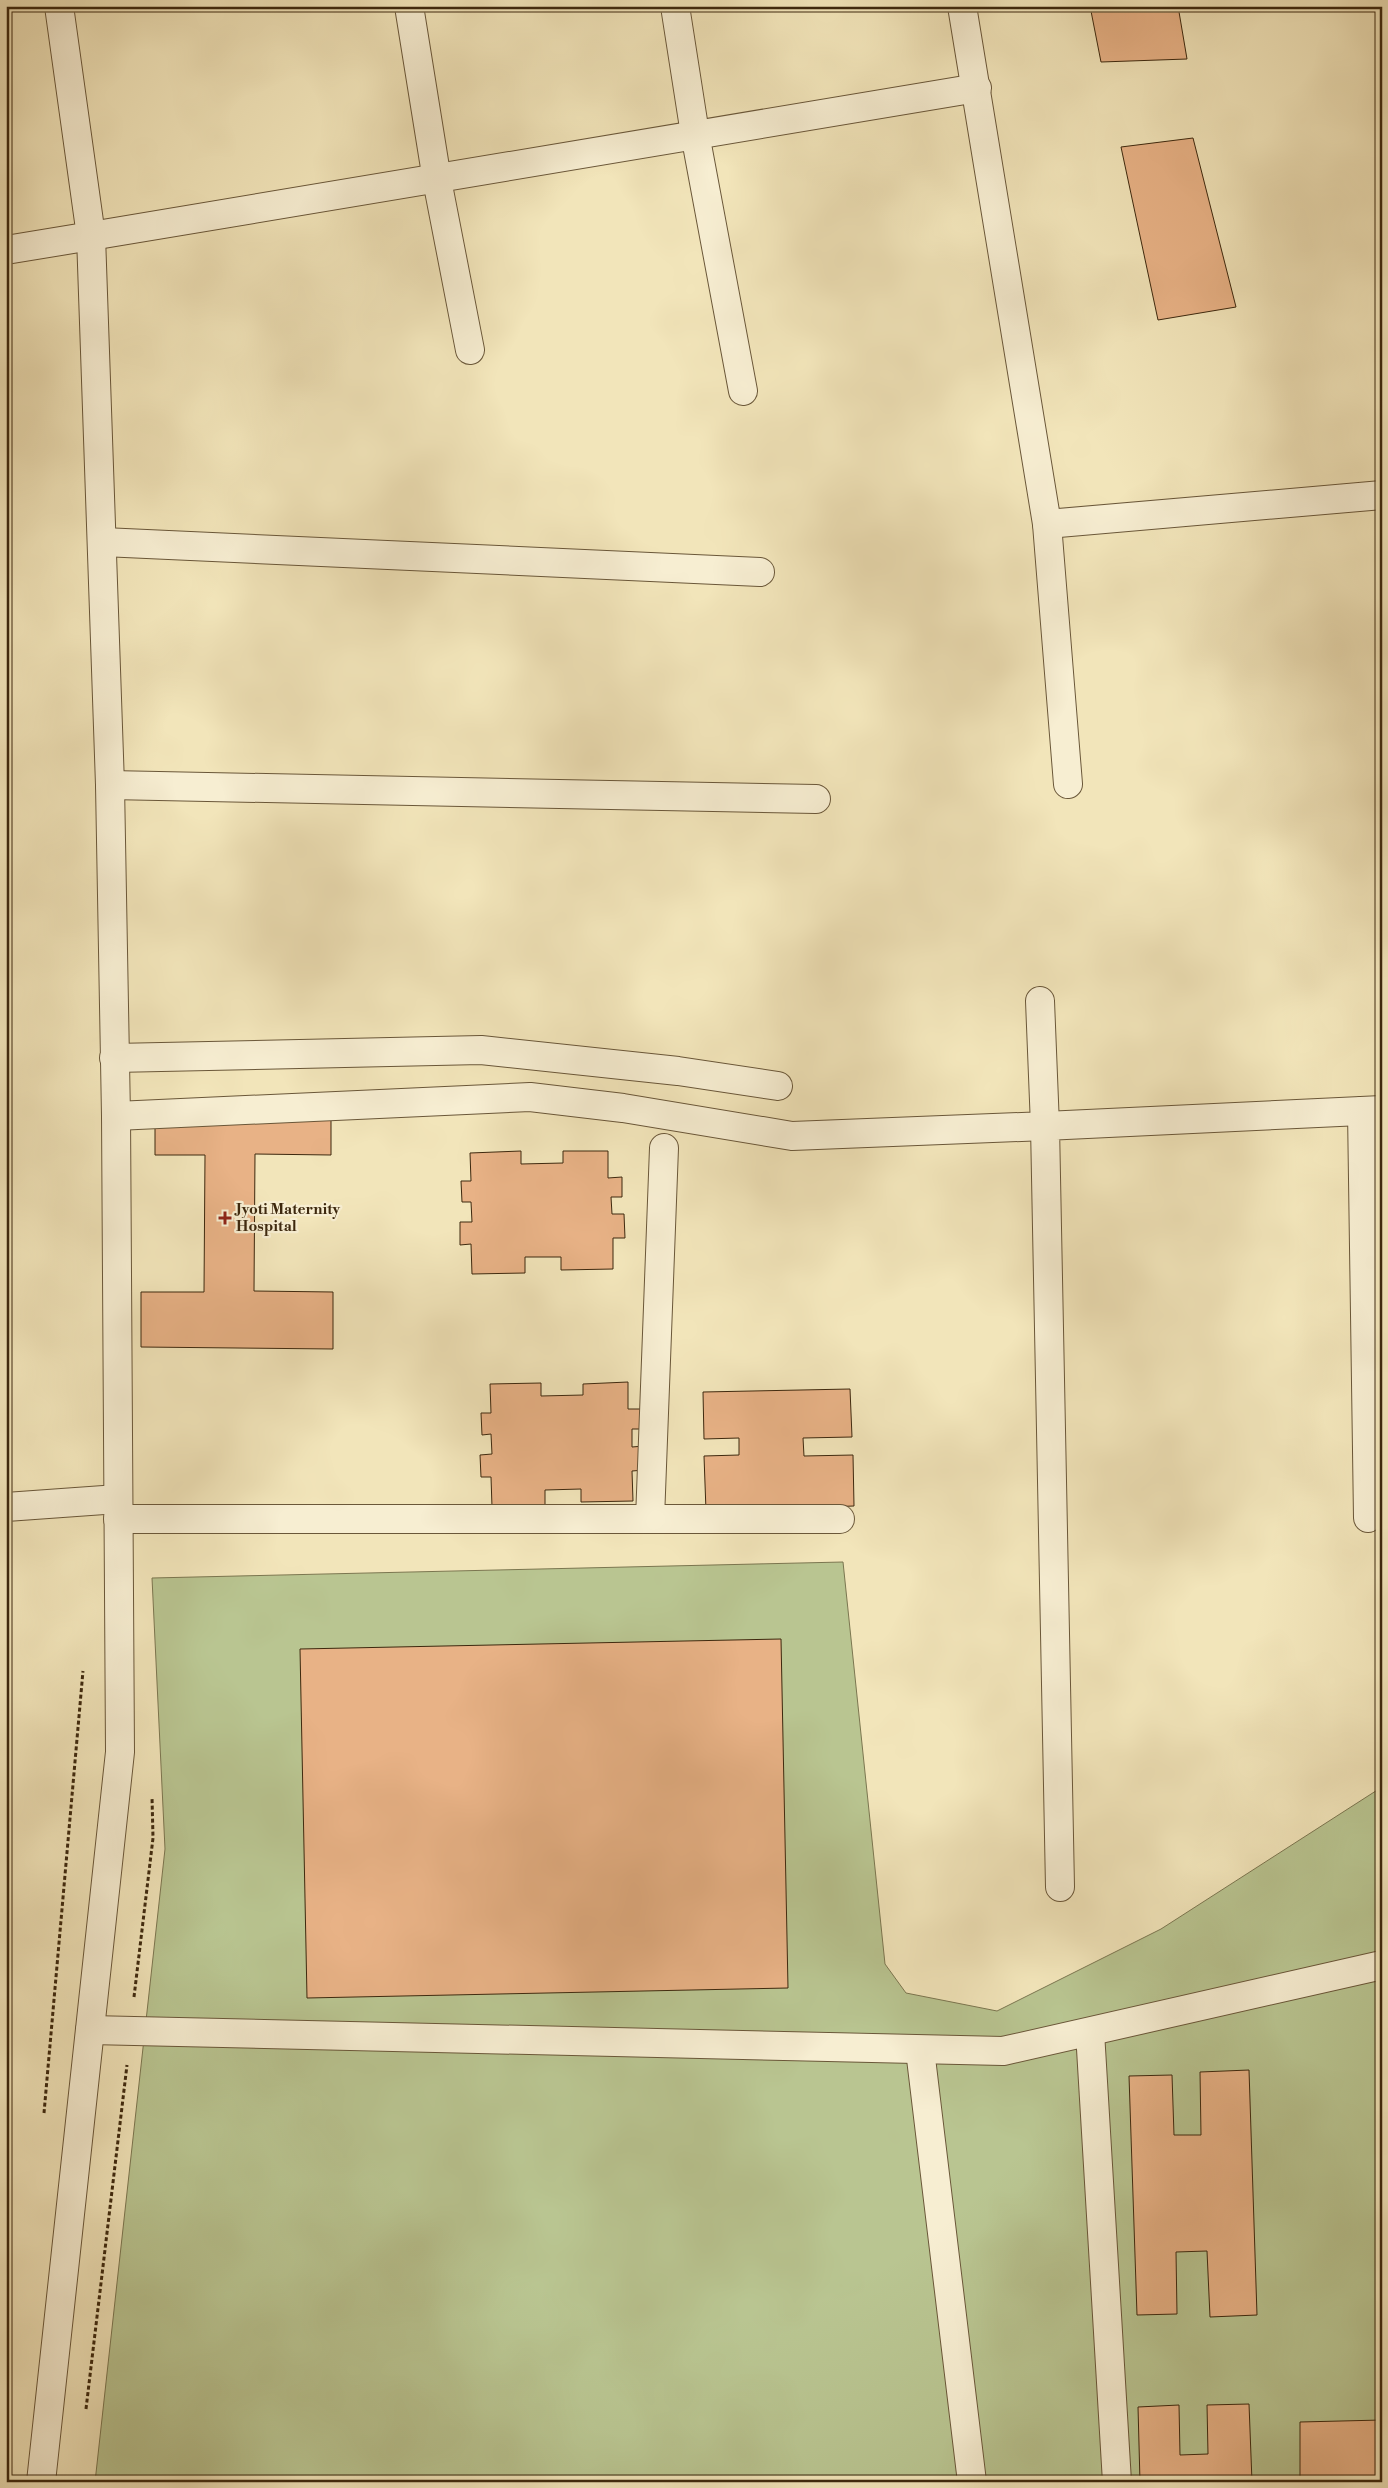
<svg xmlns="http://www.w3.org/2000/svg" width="1388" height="2488" font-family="'Libre Bodoni',serif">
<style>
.green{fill:#b9c591;stroke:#7b7650}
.building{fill:#e8b286;stroke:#3d280e}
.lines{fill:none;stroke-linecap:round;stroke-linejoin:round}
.minor-casing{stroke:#6a5739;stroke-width:30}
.tertiary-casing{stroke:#6a5739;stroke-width:30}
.path{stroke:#3d280e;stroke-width:3;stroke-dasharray:4 2.5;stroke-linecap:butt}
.minor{stroke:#f7eed2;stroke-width:28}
.tertiary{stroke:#f7eed2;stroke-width:28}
.poi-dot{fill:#8f2418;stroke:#f7eed2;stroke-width:2}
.labels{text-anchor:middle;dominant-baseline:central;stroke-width:4.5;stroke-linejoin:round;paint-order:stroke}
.poi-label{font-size:15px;font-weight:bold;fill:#3d280e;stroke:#f7eed2;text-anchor:start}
</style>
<rect width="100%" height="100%" fill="#f2e5ba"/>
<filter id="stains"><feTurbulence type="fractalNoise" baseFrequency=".004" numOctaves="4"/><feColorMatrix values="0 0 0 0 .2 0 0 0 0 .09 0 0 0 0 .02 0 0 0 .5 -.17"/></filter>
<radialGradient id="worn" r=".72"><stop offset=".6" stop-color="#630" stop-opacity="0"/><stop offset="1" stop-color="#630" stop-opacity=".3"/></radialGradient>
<path class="green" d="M 843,1562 L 885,1964 L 906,1993 L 997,2011 L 1161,1929 L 1382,1787 L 1382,2482 L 95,2482 L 165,1849 L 152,1578 Z"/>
<g class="building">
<path d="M 1090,6 L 1178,6 L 1187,59 L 1101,62 Z"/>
<path d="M 1193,138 L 1236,307 L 1158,320 L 1121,147 Z"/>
<path d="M 155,1117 L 331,1118 L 331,1155 L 255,1154 L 254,1291 L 333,1292 L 333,1349 L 141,1347 L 141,1292 L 204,1292 L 205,1155 L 155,1155 Z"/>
<path d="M 521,1151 L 521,1164 L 563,1163 L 563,1151 L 608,1151 L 608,1178 L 622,1177 L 622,1197 L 611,1197 L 612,1214 L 624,1214 L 625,1238 L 613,1238 L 613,1269 L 561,1270 L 561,1257 L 525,1257 L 525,1273 L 472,1274 L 471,1244 L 460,1245 L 460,1222 L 472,1222 L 471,1202 L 462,1202 L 461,1181 L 471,1181 L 470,1153 Z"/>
<path d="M 628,1382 L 628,1409 L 642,1409 L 643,1429 L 632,1429 L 632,1447 L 644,1446 L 645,1470 L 632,1471 L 633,1501 L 581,1502 L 581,1489 L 545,1490 L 545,1505 L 492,1507 L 491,1477 L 481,1477 L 480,1455 L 492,1454 L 491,1434 L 482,1435 L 481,1413 L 491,1413 L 490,1384 L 541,1383 L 541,1396 L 583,1395 L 583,1384 Z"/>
<path d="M 850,1389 L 852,1437 L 803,1438 L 804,1456 L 853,1455 L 854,1506 L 706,1511 L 704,1456 L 739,1455 L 739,1438 L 704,1439 L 703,1392 Z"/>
<path d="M 781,1639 L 788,1988 L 307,1998 L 300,1649 Z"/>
<path d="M 1249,2070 L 1257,2315 L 1210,2317 L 1207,2251 L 1176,2252 L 1177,2314 L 1137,2315 L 1129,2076 L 1172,2075 L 1174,2135 L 1201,2135 L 1200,2072 Z"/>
<path d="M 1249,2404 L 1252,2482 L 1140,2482 L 1138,2407 L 1179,2405 L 1180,2455 L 1208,2454 L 1207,2405 Z"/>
<path d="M 1382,2420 L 1382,2482 L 1300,2482 L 1300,2422 Z"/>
</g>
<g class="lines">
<g class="minor-casing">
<g id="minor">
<path d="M 409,6 L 437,180 L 470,350"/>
<path d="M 675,6 L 695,134 L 743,391"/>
<path d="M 962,6 L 1047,524 L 1382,495"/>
<path d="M 91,236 L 977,88"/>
<path d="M 1047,524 L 1068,784"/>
<path d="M 103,542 L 760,572"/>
<path d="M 110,785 L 816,799"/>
<path d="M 114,1058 L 481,1050 L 678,1071 L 778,1086"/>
<path d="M 1362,1111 L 1368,1518"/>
<path d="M 116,1116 L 530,1097 L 623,1108 L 792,1136 L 1045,1126 L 1040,1001"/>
<path d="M 6,1507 L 118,1499"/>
<path d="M 118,1519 L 840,1519"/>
<path d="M 650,1519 L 664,1148"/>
<path d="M 1060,1887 L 1045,1126 L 1382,1110"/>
<path d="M 90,2030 L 1003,2051 L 1382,1965"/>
<path d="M 1090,2032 L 1117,2482"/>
<path d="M 920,2050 L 972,2482"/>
</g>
</g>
<g class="tertiary-casing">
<g id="tertiary">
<path d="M 6,250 L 91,236 L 59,6"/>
<path d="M 41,2482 L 120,1752 L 116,1116 L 110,785 L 91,236"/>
</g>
</g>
<g class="path">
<path d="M 134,1997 L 153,1838 L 152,1797"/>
<path d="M 44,2113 L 83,1671"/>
<path d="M 86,2409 L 127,2065"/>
</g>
<use href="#minor" class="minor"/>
<use href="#tertiary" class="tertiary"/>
</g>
<path class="poi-dot" d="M222.5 1210.5h5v5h5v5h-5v5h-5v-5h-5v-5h5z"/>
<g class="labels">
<g class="poi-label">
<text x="236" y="1209">Jyoti Maternity<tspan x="236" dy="17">Hospital</tspan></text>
</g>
</g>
<rect width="1388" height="2488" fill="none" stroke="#f2e5ba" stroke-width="25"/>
<rect x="8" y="8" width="1373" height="2473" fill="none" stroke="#3d280e" stroke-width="2.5"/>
<rect x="12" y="12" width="1363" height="2463" fill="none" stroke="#3d280e"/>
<rect width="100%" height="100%" filter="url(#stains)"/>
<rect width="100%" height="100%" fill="url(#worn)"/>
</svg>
